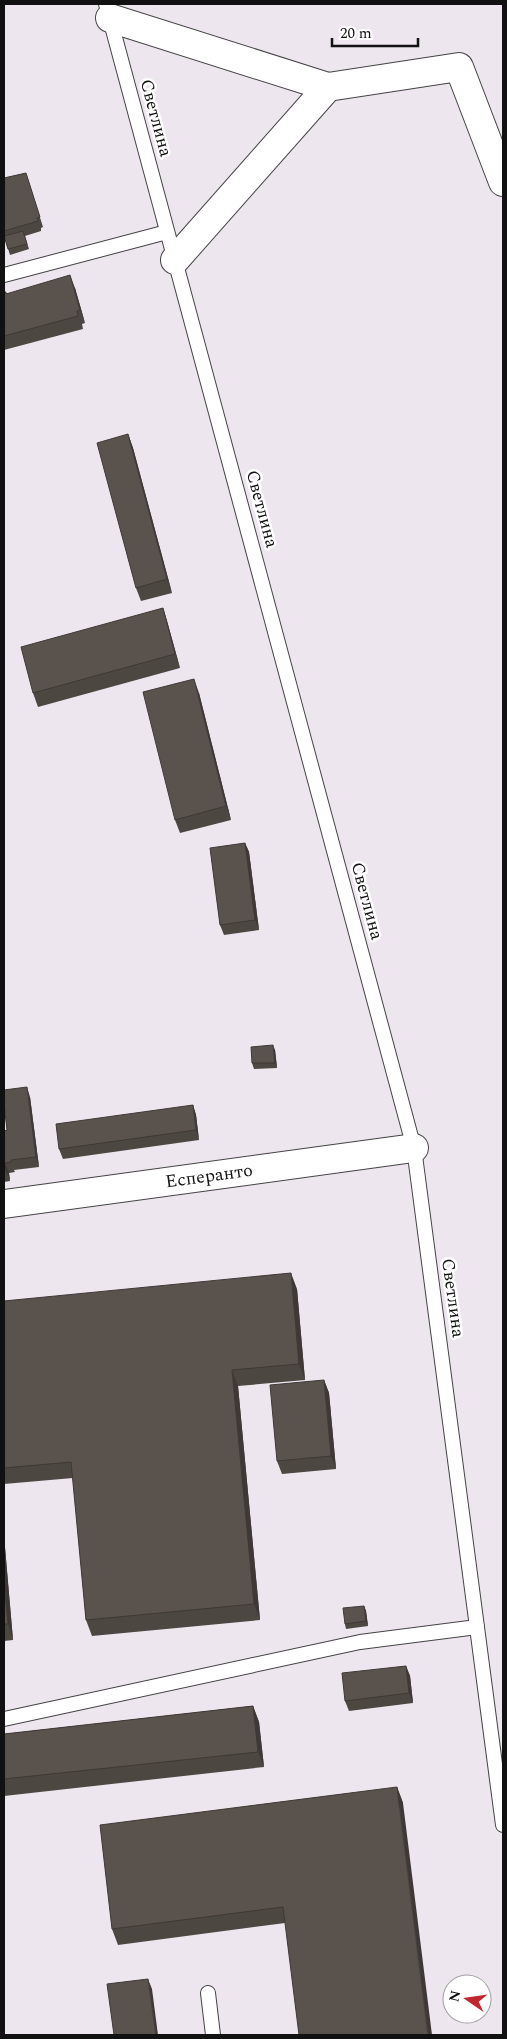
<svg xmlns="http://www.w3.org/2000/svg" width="507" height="2039" font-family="Spectral,serif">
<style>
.industrial{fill:#eee6ef;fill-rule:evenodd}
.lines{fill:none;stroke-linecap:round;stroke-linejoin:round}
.lane-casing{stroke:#444;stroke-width:16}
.street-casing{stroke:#444;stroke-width:30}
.lane{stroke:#fff;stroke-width:14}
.street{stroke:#fff;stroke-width:28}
.wall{fill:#4d4742}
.shaded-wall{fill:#3f3936}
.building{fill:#5a524d;stroke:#3f3936}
.labels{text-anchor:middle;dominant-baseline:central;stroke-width:5;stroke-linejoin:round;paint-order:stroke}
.street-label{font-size:18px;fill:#111;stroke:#fff}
</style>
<rect width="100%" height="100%" fill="#fffdf5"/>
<path class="industrial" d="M 4,4 L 503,4 L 503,2035 L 4,2035 ZM 452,1984 L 482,1984 L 482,2014 L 452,2014 Z"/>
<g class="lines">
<g class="lane-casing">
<g id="lane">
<path d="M 106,4 L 414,1148 L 503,1825"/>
<path d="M 4,275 L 167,232"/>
<path d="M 4,1719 L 360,1642 L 477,1627"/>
<path d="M 208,1993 L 213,2035"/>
</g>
</g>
<g class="street-casing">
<g id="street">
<path d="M 110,18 L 328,87"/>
<path d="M 175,260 L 328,87 L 459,67 L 503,182"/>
<path d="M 4,1204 L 414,1148"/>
</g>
</g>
<use href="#lane" class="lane"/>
<use href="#street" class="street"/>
</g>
<g class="wall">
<path d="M 26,173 L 43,227 L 41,228 L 41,231 L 25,236 L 29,249 L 10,255 L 4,236 L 4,178 Z"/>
<path d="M 75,288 L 85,323 L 82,324 L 83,329 L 4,350 L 4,292 L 7,294 Z"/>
<path d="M 128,434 L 133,448 L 172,593 L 141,601 L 136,588 Z"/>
<path d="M 163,608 L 167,621 L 180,668 L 38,707 L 33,693 Z"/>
<path d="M 199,693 L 231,820 L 180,833 L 175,820 Z"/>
<path d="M 245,843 L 249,852 L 259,930 L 224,935 L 220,925 Z"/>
<path d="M 275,1050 L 277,1068 L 254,1069 L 252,1063 Z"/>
<path d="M 30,1097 L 39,1167 L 14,1170 L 15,1172 L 9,1173 L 10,1181 L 4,1182 L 4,1131 L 7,1130 Z"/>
<path d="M 193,1105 L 196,1115 L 199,1140 L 63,1159 L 59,1149 Z"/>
<path d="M 297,1289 L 305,1380 L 238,1386 L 260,1620 L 92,1636 L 86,1620 L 73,1478 L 4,1484 L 4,1301 Z"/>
<path d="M 324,1380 L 329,1393 L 336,1469 L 282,1474 L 277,1461 Z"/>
<path d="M 4,1536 L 13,1640 L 4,1641 Z"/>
<path d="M 364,1606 L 366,1611 L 368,1626 L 346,1629 L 345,1624 Z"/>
<path d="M 406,1666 L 410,1676 L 413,1703 L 349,1711 L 345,1701 Z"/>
<path d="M 253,1706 L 259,1722 L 264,1767 L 4,1796 L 4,1734 Z"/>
<path d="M 397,1787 L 403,1803 L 285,1923 L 118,1945 L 112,1929 Z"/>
</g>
<g class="shaded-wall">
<path d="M 70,275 L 75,288 L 85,323 L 80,310 Z"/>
<path d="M 128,434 L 133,448 L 172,593 L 167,579 Z"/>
<path d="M 163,608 L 167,621 L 180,668 L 175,654 Z"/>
<path d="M 194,679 L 199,693 L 231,820 L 226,806 Z"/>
<path d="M 245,843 L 249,852 L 259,930 L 255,920 Z"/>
<path d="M 273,1045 L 275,1050 L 277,1068 L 275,1063 Z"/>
<path d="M 27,1087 L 30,1097 L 39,1167 L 36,1157 Z"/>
<path d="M 193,1105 L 196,1115 L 199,1140 L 196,1130 Z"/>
<path d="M 5,1163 L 9,1173 L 10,1181 L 6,1171 Z"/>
<path d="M 291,1273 L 297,1289 L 305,1380 L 299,1364 Z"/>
<path d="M 232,1370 L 238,1386 L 260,1620 L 254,1604 Z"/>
<path d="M 324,1380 L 329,1393 L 336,1469 L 331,1456 Z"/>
<path d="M 4,1536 L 13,1640 L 8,1624 L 4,1582 Z"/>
<path d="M 364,1606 L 366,1611 L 368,1626 L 366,1621 Z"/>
<path d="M 406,1666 L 410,1676 L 413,1703 L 409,1693 Z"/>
<path d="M 253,1706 L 259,1722 L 264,1767 L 258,1752 Z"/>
<path d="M 397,1787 L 403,1803 L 432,2035 L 428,2035 Z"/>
<path d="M 148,1979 L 152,1989 L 158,2035 L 156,2035 Z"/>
</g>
<g class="building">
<path d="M 26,173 L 40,217 L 37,218 L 38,221 L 4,231 L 4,178 Z"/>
<path d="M 23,231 L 27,244 L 8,249 L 4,236 Z"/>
<path d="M 70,275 L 80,310 L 77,311 L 78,316 L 4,336 L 4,292 L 6,292 L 6,294 Z"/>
<path d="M 128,434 L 167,579 L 136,588 L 97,443 Z"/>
<path d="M 163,608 L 175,654 L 33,693 L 21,647 Z"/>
<path d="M 194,679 L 226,806 L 175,820 L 143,692 Z"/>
<path d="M 245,843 L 255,920 L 220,925 L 210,848 Z"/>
<path d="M 273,1045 L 275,1063 L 252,1063 L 251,1047 Z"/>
<path d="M 27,1087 L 36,1157 L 11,1160 L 11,1162 L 5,1163 L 6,1171 L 4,1172 L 4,1131 L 7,1130 L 4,1104 L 4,1090 Z"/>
<path d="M 193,1105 L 196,1130 L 59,1149 L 56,1124 Z"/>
<path d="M 291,1273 L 299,1364 L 232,1370 L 254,1604 L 86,1620 L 71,1462 L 4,1468 L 4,1301 Z"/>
<path d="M 324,1380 L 331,1456 L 277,1461 L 270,1385 Z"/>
<path d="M 4,1582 L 8,1624 L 4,1624 Z"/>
<path d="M 364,1606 L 366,1621 L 345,1624 L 343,1608 Z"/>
<path d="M 406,1666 L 409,1693 L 345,1701 L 342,1673 Z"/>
<path d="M 253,1706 L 258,1752 L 4,1779 L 4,1734 Z"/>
<path d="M 397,1787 L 428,2035 L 299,2035 L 283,1907 L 112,1929 L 100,1825 Z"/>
<path d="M 148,1979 L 156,2035 L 114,2035 L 107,1984 Z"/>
</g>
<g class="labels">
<g class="street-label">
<text transform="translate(156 118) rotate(75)">Светлина</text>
<text transform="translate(262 509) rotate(75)">Светлина</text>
<text transform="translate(367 901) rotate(75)">Светлина</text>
<text transform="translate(209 1176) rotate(-8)">Есперанто</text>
<text transform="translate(453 1298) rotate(82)">Светлина</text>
</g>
</g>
<rect width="507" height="2039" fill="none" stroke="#111111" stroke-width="10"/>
<g transform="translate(467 1999) rotate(283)"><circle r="24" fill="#ffffff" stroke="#a0a0a0"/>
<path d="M0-4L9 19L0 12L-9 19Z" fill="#c4262e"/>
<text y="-8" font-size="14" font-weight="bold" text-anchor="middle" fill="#111111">N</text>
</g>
<path d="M332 38v8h86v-8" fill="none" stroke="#111111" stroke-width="2.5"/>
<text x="340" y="38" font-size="15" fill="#111111" stroke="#ffffff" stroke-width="4" paint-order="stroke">20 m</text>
</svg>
